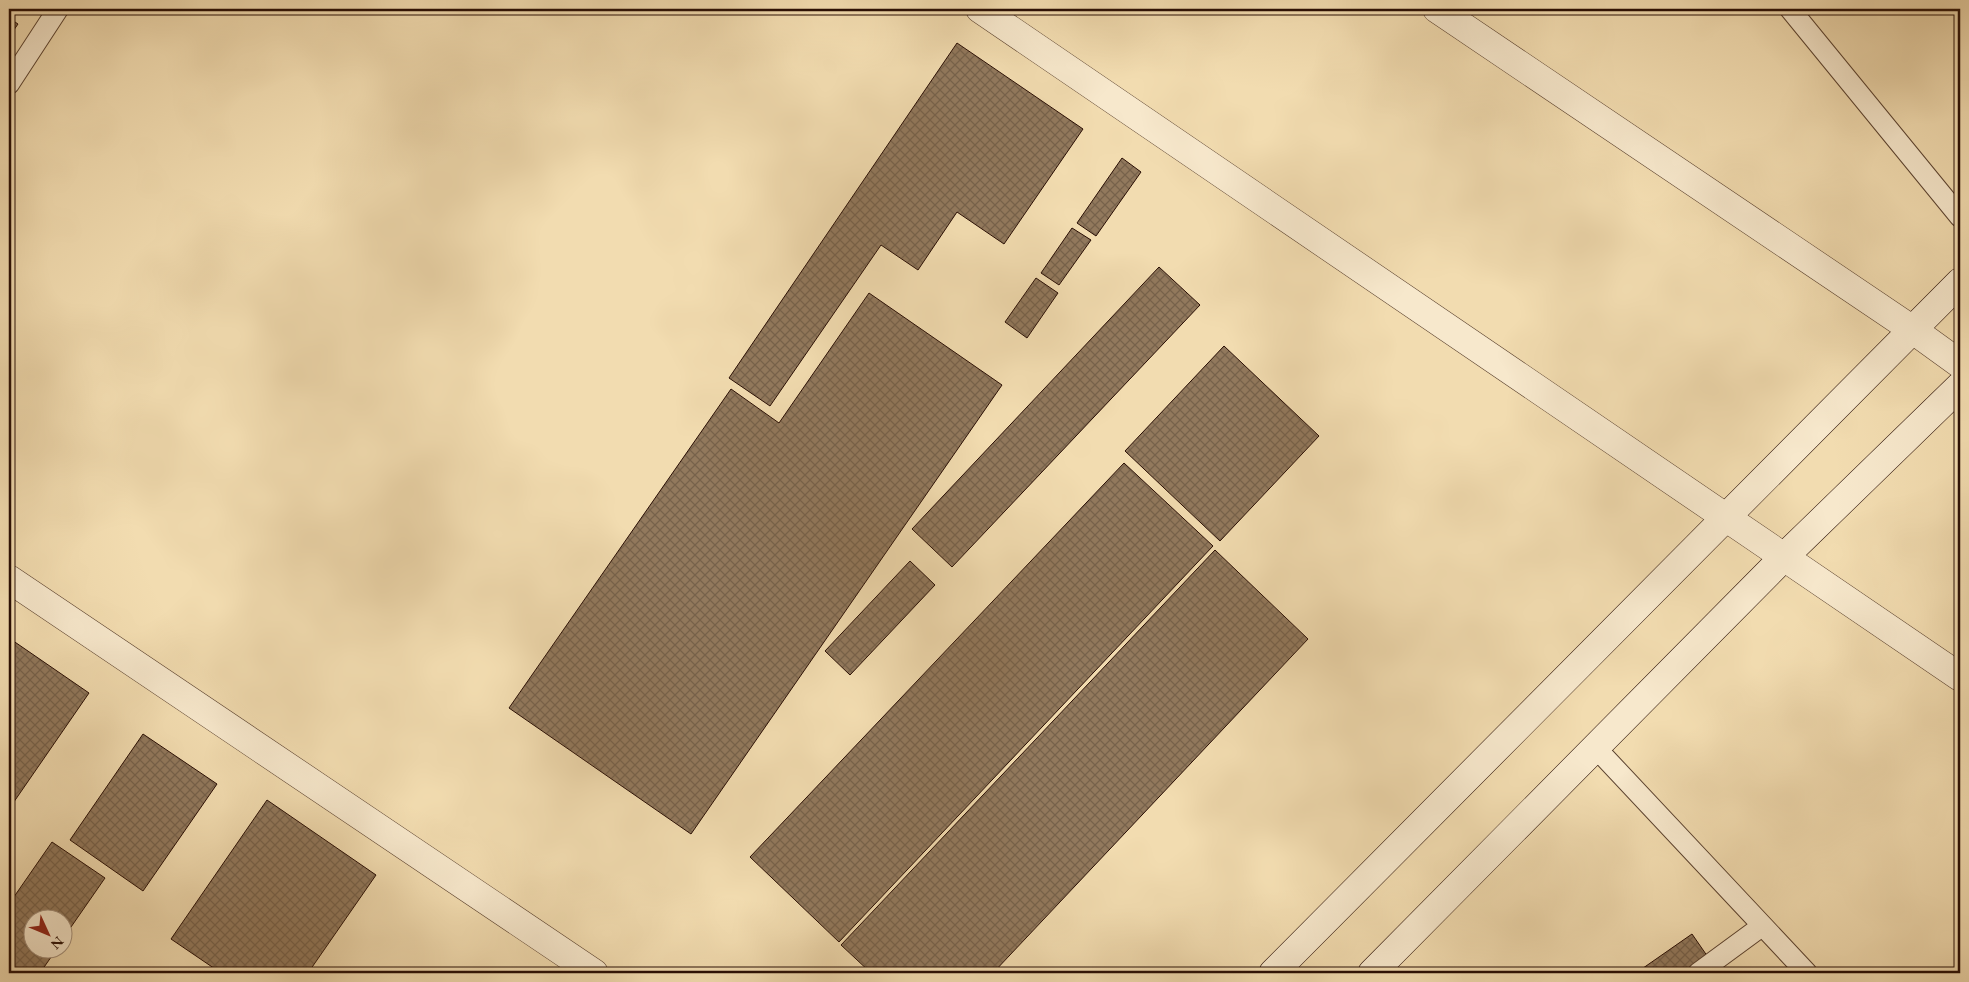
<svg xmlns="http://www.w3.org/2000/svg" width="1969" height="982" font-family="'EB Garamond',serif">
<style>
.building{fill:url(#building-cross-hatch);stroke:#290e04}
.lines{fill:none;stroke-linecap:round;stroke-linejoin:round}
.lane-casing{stroke:#5b422f;stroke-width:22}
.street-casing{stroke:#5b422f;stroke-width:29}
.secondary-casing{stroke:#290e04;stroke-width:29}
.lane{stroke:#f7e8cc;stroke-width:20}
.street{stroke:#f7e8cc;stroke-width:28}
.secondary{stroke:#f7e8cc;stroke-width:28}
</style>
<defs>
<pattern id="building-cross-hatch" width="8" height="8" patternUnits="userSpaceOnUse" patternTransform="scale(1.25)"><rect width="8" height="8" fill="#92795d"/><path d="M0 0l8 8M0 8l8-8" fill="none" stroke="#77624b"/></pattern>
</defs>
<rect width="100%" height="100%" fill="#f2dcb0"/>
<filter id="stains"><feTurbulence type="fractalNoise" baseFrequency=".004" numOctaves="4"/><feColorMatrix values="0 0 0 0 .2 0 0 0 0 .09 0 0 0 0 .02 0 0 0 .5 -.17"/></filter>
<radialGradient id="worn" r=".72"><stop offset=".6" stop-color="#630" stop-opacity="0"/><stop offset="1" stop-color="#630" stop-opacity=".3"/></radialGradient>
<g class="building">
<path d="M 9,18 L 18,24 L 9,37 Z"/>
<path d="M 957,43 L 1083,129 L 1004,244 L 957,212 L 918,270 L 881,245 L 770,406 L 729,378 Z"/>
<path d="M 1122,158 L 1141,172 L 1096,236 L 1077,223 Z"/>
<path d="M 1072,228 L 1091,240 L 1059,285 L 1041,273 Z"/>
<path d="M 1159,267 L 1200,305 L 952,567 L 912,529 Z"/>
<path d="M 1036,278 L 1058,293 L 1027,338 L 1005,322 Z"/>
<path d="M 869,293 L 1002,385 L 691,834 L 509,708 L 731,389 L 779,423 Z"/>
<path d="M 1224,346 L 1319,436 L 1220,541 L 1125,451 Z"/>
<path d="M 1124,463 L 1213,546 L 839,942 L 750,857 Z"/>
<path d="M 1215,550 L 1308,639 L 993,973 L 871,973 L 841,945 Z"/>
<path d="M 910,561 L 935,585 L 850,675 L 825,651 Z"/>
<path d="M 9,638 L 89,693 L 9,809 Z"/>
<path d="M 143,734 L 217,784 L 143,891 L 70,840 Z"/>
<path d="M 267,800 L 376,875 L 308,973 L 221,973 L 171,939 Z"/>
<path d="M 52,842 L 105,878 L 62,940 L 62,920 L 32,920 L 32,950 L 56,950 L 40,973 L 9,973 L 9,904 Z"/>
<path d="M 1692,934 L 1719,973 L 1636,973 Z"/>
</g>
<g class="lines">
<g class="lane-casing">
<g id="lane">
<path d="M 1790,9 L 1960,217"/>
<path d="M 9,84 L 58,9"/>
<path d="M 1595,747 L 1807,973"/>
<path d="M 1698,973 L 1762,926"/>
</g>
</g>
<g class="street-casing">
<g id="street">
<path d="M 980,9 L 1960,677"/>
<path d="M 1437,9 L 1913,330 L 1960,364"/>
<path d="M 9,579 L 594,973"/>
</g>
</g>
<g class="secondary-casing">
<g id="secondary">
<path d="M 1273,973 L 1960,282"/>
<path d="M 1372,973 L 1784,557 L 1960,386"/>
</g>
</g>
<use href="#lane" class="lane"/>
<use href="#street" class="street"/>
<use href="#secondary" class="secondary"/>
</g>
<rect width="1969" height="982" fill="none" stroke="#f2dcb0" stroke-width="30"/>
<rect x="10" y="10" width="1949" height="962" fill="none" stroke="#290e04" stroke-width="2.5"/>
<rect x="15" y="15" width="1939" height="952" fill="none" stroke="#290e04"/>
<g transform="translate(48 934) rotate(134)"><circle r="24" fill="#f7e8cc" stroke="#a5917c"/>
<path d="M0-4L9 19L0 12L-9 19Z" fill="#8f2418"/>
<text y="-8" font-size="14" font-weight="bold" text-anchor="middle" fill="#290e04">N</text>
</g>
<rect width="100%" height="100%" filter="url(#stains)"/>
<rect width="100%" height="100%" fill="url(#worn)"/>
</svg>
